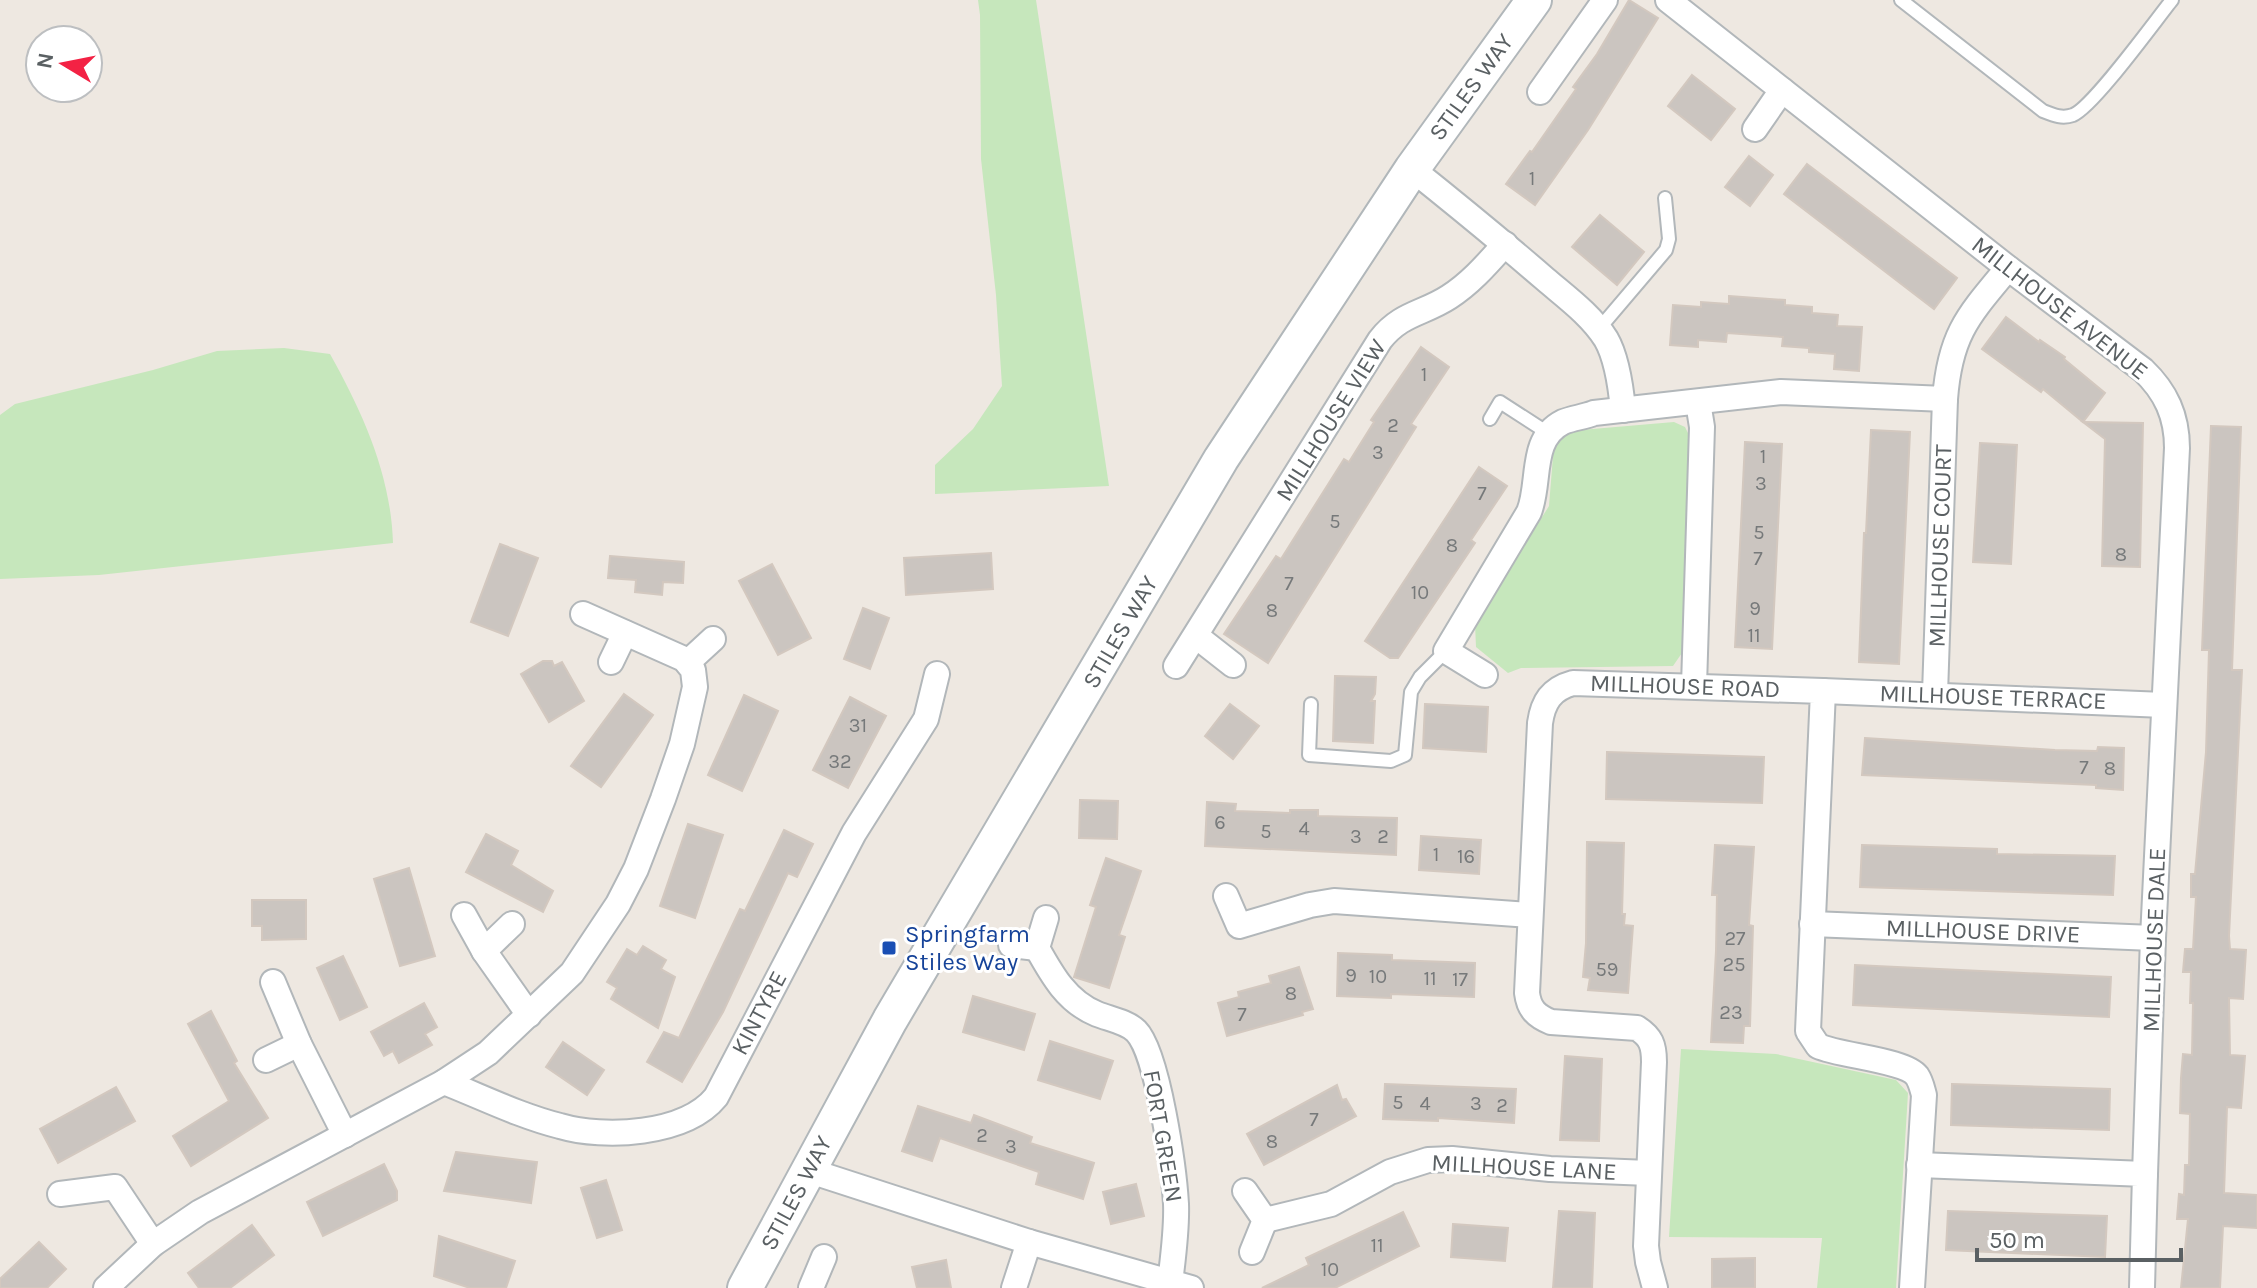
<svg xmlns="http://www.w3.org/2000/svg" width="2257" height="1288" font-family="Karla,sans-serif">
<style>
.green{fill:#c6e7bc}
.building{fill:#cbc5c0;stroke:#d3c8bf;stroke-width:2}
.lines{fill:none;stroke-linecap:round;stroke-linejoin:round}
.service-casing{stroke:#b2b7ba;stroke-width:16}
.minor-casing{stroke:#b2b7ba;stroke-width:28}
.secondary-casing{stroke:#b1b7ba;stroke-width:38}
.service{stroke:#fff;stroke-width:12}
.minor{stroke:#fff;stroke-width:24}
.secondary{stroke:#fff;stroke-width:34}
.transit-dot{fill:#1a4fb4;stroke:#fff;stroke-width:3}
.labels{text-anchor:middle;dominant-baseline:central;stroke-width:6;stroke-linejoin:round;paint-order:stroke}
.number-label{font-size:20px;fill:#76797a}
.street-label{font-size:24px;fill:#5a6063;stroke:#fff}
.transit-label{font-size:24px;fill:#164399;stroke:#fff;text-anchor:start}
</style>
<rect width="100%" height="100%" fill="#eee8e1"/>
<g class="green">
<path d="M 978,0 L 1036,0 L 1109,486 L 935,494 L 935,465 L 973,429 L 1002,386 L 996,295 L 981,159 L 980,15 Z"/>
<path d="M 284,348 L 330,354 C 363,413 391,475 393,543 L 99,575 L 0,579 L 0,415 L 15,404 L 153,370 L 217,351 Z"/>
<path d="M 1674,422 L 1685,427 L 1690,437 L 1684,650 L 1673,666 L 1521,668 L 1508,673 L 1476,647 L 1475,624 L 1549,506 L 1554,443 L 1569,431 Z"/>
<path d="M 1681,1049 L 1776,1054 L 1896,1080 L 1908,1093 L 1896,1288 L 1817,1288 L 1822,1238 L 1669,1237 Z"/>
</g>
<g class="building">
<path d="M 1629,0 L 1658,18 L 1588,130 L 1535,205 L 1506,184 L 1530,151 L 1532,152 L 1576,89 L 1573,87 L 1597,54 Z"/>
<path d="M 1692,75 L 1735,109 L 1711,140 L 1668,106 Z"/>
<path d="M 1749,156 L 1773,175 L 1750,206 L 1725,187 Z"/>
<path d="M 1807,164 L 1957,278 L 1934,309 L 1784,194 Z"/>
<path d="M 1600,215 L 1644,252 L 1617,285 L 1572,247 Z"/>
<path d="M 1729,296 L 1785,300 L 1785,305 L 1812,307 L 1812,313 L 1838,315 L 1837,326 L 1862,327 L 1859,371 L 1834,369 L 1835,354 L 1809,352 L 1809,348 L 1782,346 L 1783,337 L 1727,333 L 1726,342 L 1698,340 L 1698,347 L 1670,345 L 1673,305 L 1701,307 L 1701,302 L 1729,304 Z"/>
<path d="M 2006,317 L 2039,342 L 2040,340 L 2065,357 L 2064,359 L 2105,393 L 2083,422 L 2043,389 L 2041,392 L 1982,349 Z"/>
<path d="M 1421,347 L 1449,367 L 1411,424 L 1416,427 L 1268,663 L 1224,634 L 1276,556 L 1281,559 L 1344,459 L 1349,462 L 1374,422 L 1371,420 Z"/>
<path d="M 2083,422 L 2143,423 L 2140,567 L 2102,566 L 2105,439 Z"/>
<path d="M 2211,426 L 2241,427 L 2232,670 L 2242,670 L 2229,936 L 2230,949 L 2246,950 L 2243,999 L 2229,998 L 2230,1055 L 2245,1056 L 2241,1108 L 2227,1107 L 2224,1193 L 2257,1195 L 2257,1228 L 2223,1226 L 2220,1288 L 2181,1288 L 2188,1219 L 2177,1219 L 2179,1194 L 2184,1195 L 2185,1165 L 2189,1165 L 2190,1114 L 2180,1113 L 2181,1078 L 2183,1054 L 2192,1055 L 2193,1003 L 2190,1003 L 2191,972 L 2183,972 L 2185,949 L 2193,949 L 2196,897 L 2191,897 L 2191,874 L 2195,874 L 2206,752 L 2209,650 L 2202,650 Z"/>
<path d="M 1871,430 L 1910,432 L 1899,664 L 1859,662 L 1864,533 L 1866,533 Z"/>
<path d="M 1745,442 L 1782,444 L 1772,649 L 1735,647 Z"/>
<path d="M 1980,443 L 2017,445 L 2011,564 L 1973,562 Z"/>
<path d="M 1479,467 L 1507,486 L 1471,540 L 1475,543 L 1398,658 L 1390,658 L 1365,641 Z"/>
<path d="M 500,544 L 538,558 L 508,636 L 471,622 Z"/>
<path d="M 991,553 L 993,589 L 906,595 L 904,558 Z"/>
<path d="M 610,556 L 684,562 L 683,583 L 663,582 L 662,595 L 635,592 L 636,580 L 608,578 Z"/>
<path d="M 772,564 L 811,638 L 778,655 L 739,581 Z"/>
<path d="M 863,608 L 889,618 L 870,669 L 844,659 Z"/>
<path d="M 543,661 L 552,661 L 554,666 L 562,662 L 584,701 L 549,722 L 521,674 Z"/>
<path d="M 1335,676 L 1376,677 L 1375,694 L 1371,701 L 1375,701 L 1373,743 L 1333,741 Z"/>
<path d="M 624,694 L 653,715 L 601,787 L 571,766 Z"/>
<path d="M 744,695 L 778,711 L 742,791 L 708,775 Z"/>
<path d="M 850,697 L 886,716 L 848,788 L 813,770 Z"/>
<path d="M 1230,704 L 1259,726 L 1233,759 L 1205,736 Z"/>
<path d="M 1425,704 L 1488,707 L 1486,752 L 1423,748 Z"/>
<path d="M 1865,738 L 2055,750 L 2097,751 L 2098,747 L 2124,748 L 2123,790 L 2096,788 L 2096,785 L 1862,775 Z"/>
<path d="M 1607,752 L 1764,757 L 1762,803 L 1606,799 Z"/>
<path d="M 1080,800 L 1118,801 L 1117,839 L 1079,838 Z"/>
<path d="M 1207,802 L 1236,804 L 1235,811 L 1290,813 L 1290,810 L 1318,810 L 1318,816 L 1397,818 L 1396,855 L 1205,846 Z"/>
<path d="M 688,824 L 723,835 L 695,918 L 660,906 Z"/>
<path d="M 784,830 L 813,844 L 797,877 L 788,873 L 723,1012 L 682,1082 L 647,1062 L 664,1032 L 679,1038 L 740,909 L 745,911 Z"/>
<path d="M 486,834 L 518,851 L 511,865 L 553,891 L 543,912 L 466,872 Z"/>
<path d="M 1421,836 L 1481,840 L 1479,874 L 1419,870 Z"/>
<path d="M 1587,842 L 1624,843 L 1622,914 L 1625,914 L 1624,925 L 1633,926 L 1628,993 L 1588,990 L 1590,978 L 1583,977 L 1586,943 Z"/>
<path d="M 1715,845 L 1754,847 L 1749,925 L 1753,926 L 1750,1026 L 1744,1026 L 1743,1043 L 1711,1042 L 1716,951 L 1717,895 L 1712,895 Z"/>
<path d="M 1862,845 L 1997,849 L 1997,854 L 2115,856 L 2113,895 L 1860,887 Z"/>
<path d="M 1106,858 L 1141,871 L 1119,935 L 1125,937 L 1109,988 L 1074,977 L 1096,907 L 1090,905 Z"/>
<path d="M 409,868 L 435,956 L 400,966 L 374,879 Z"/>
<path d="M 252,900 L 306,900 L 306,939 L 262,940 L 262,926 L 252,926 Z"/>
<path d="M 643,946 L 666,960 L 661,969 L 675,977 L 658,1028 L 611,999 L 617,988 L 607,982 L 627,949 L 637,955 Z"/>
<path d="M 1338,953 L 1392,955 L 1392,960 L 1475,963 L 1474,997 L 1391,994 L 1391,998 L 1337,996 Z"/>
<path d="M 343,956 L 367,1007 L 340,1020 L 317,968 Z"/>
<path d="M 1855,965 L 2111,977 L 2109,1017 L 1853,1005 Z"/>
<path d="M 1299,967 L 1313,1009 L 1302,1012 L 1303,1015 L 1227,1036 L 1218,1003 L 1239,997 L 1238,992 L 1271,983 L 1269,976 Z"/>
<path d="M 973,996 L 1035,1014 L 1024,1050 L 963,1032 Z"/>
<path d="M 424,1003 L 437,1027 L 425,1034 L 432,1045 L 399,1063 L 393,1051 L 384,1056 L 371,1032 Z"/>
<path d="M 211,1011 L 237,1061 L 234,1063 L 268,1118 L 191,1166 L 173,1136 L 229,1101 L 188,1024 Z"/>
<path d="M 1050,1041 L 1113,1061 L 1100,1099 L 1038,1080 Z"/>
<path d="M 563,1042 L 604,1070 L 587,1095 L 546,1067 Z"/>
<path d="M 1565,1056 L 1602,1059 L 1599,1141 L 1560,1140 Z"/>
<path d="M 1385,1084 L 1516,1089 L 1514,1123 L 1438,1118 L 1438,1121 L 1383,1119 Z"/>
<path d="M 1952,1084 L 2110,1089 L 2109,1130 L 1951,1125 Z"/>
<path d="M 1337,1085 L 1342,1100 L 1346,1099 L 1356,1116 L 1264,1165 L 1247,1134 Z"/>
<path d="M 116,1087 L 135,1121 L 58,1163 L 40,1129 Z"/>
<path d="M 918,1106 L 971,1123 L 974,1115 L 1032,1137 L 1030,1143 L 1094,1163 L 1083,1199 L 1036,1184 L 1039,1172 L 940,1138 L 932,1161 L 902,1151 Z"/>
<path d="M 456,1152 L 537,1162 L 531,1203 L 444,1191 Z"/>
<path d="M 384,1164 L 397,1191 L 397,1200 L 323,1236 L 307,1202 Z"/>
<path d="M 606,1180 L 622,1230 L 597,1238 L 581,1188 Z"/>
<path d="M 1136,1184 L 1144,1216 L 1111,1224 L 1103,1192 Z"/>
<path d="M 1559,1211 L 1595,1213 L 1592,1288 L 1553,1288 Z"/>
<path d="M 1948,1211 L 2107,1216 L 2105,1257 L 1946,1250 Z"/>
<path d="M 1403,1212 L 1419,1246 L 1335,1288 L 1262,1288 L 1309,1265 L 1306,1258 Z"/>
<path d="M 1453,1224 L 1508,1228 L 1505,1261 L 1451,1257 Z"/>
<path d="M 252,1225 L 274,1255 L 230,1288 L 199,1288 L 188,1273 Z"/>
<path d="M 439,1236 L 515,1261 L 506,1288 L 470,1288 L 434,1276 Z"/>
<path d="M 39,1242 L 66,1269 L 47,1288 L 0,1288 L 0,1279 Z"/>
<path d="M 1755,1258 L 1755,1288 L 1712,1288 L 1712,1259 Z"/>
<path d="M 946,1260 L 951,1288 L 917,1288 L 912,1267 Z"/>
</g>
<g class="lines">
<g class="service-casing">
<g id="service">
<path d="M 1901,0 L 2043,111 C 2053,115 2062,119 2073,115 C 2093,107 2155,21 2172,0"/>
<path d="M 1598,330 L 1666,250 L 1669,239 L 1665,198"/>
<path d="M 1490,419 L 1500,402 L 1548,433"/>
<path d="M 1311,704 L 1309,755 L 1391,761 L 1405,755 L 1411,692 L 1420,677 L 1446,651"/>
</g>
</g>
<g class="minor-casing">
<g id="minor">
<path d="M 1668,0 L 2008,268 L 2143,370 C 2166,392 2177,416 2177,448 L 2153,938 L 2145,1174"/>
<path d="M 1540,92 L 1605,0"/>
<path d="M 1755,129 L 1782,90"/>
<path d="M 1412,169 C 1457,205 1501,241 1545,279 C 1566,297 1591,315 1606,339 C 1617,358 1621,388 1623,410"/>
<path d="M 1196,636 L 1233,665"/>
<path d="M 611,662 L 625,633"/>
<path d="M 688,662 L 713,639"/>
<path d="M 1176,666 L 1380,340 C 1401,313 1423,314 1449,297 C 1471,283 1488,263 1505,244"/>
<path d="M 1485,675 L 1446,651 L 1529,512 C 1541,482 1529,439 1563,422 C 1573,418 1584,417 1594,413 L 1781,392 L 1945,399 C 1950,334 1968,316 2008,268"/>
<path d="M 1694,686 L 1702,427 L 1698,402"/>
<path d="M 1823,691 L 2164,705"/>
<path d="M 1935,694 L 1945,399"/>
<path d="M 1226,896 L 1239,926 L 1310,905 L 1334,901 L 1530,915"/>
<path d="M 464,915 L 484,951 L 529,1015"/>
<path d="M 1812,924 L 2153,938"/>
<path d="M 1011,945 L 1037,948 L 1046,918"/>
<path d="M 1037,948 C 1052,975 1067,1002 1097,1014 C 1110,1019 1127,1022 1136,1031 C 1158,1053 1174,1170 1176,1204 C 1177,1230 1173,1257 1170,1283"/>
<path d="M 484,951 L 512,924"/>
<path d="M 273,982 L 299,1044 L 345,1135"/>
<path d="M 266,1060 L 299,1044"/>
<path d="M 444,1082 C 482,1097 520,1116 560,1126 C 604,1139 685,1135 716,1097 L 854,833 L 926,719 L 937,674"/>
<path d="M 1919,1165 L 2145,1174 L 2142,1288"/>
<path d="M 807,1170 L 1029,1242 L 1191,1288"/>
<path d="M 1245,1191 L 1265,1220 L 1252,1252"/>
<path d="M 60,1194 L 115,1187 L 153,1244"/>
<path d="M 1265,1220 L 1331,1204 L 1390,1172 L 1428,1160 L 1452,1159 L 1550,1169 L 1649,1173"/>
<path d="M 106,1288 L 153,1244 L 200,1212 L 444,1082 L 488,1053 L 572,973 L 618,904 L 636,869 L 663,799 L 682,744 L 695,687 L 693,670 L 684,659 L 583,614"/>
<path d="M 811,1288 L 824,1257"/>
<path d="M 1014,1288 L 1029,1242"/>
<path d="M 1655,1288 L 1648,1262 L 1646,1246 L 1654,1062 C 1654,1045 1651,1037 1637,1028 L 1551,1022 C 1536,1016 1529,1009 1527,993 L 1540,723 C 1543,702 1551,689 1573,683 L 1823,691 L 1808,1031 L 1818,1046 C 1840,1056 1905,1060 1917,1076 C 1921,1082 1922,1088 1924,1095 L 1912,1288"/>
</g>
</g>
<g class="secondary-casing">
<path id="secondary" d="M 745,1288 L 890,1020 L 1221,459 L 1412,169 L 1534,0"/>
</g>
<use href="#service" class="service"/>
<use href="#minor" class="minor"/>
<use href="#secondary" class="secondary"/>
</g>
<rect class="transit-dot" x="881" y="940" width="16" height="16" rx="4"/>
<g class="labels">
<g class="number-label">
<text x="1532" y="178">1</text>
<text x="1424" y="374">1</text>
<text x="1393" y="425">2</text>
<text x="1378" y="452">3</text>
<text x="1763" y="456">1</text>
<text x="1761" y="483">3</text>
<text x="1482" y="493">7</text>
<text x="1335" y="521">5</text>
<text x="1759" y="532">5</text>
<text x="1452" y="545">8</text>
<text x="2121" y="554">8</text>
<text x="1758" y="558">7</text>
<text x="1289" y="583">7</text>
<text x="1420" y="592">10</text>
<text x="1755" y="608">9</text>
<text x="1272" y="610">8</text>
<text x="1754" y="635">11</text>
<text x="858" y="725">31</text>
<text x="840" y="761">32</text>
<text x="2084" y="767">7</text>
<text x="2110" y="768">8</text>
<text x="1220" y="822">6</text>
<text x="1304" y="828">4</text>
<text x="1266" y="831">5</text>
<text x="1356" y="836">3</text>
<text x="1383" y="836">2</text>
<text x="1436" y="854">1</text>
<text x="1466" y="856">16</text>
<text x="1735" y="938">27</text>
<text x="1734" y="964">25</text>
<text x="1607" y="969">59</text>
<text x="1351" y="975">9</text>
<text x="1378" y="976">10</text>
<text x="1430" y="978">11</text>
<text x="1460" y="979">17</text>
<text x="1291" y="993">8</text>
<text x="1731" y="1012">23</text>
<text x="1242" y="1014">7</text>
<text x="1398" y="1102">5</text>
<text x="1425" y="1103">4</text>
<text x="1476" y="1103">3</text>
<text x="1502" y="1105">2</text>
<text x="1314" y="1119">7</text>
<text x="982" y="1135">2</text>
<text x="1272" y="1141">8</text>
<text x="1011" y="1146">3</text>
<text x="1377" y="1245">11</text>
<text x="1330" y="1269">10</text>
</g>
<g class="street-label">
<text transform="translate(1471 87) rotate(-54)">STILES WAY</text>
<text transform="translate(2060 308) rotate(38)">MILLHOUSE AVENUE</text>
<text transform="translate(1331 420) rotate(-58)">MILLHOUSE VIEW</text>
<text transform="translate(1940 546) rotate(-88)">MILLHOUSE COURT</text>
<text transform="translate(1120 632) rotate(-60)">STILES WAY</text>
<text transform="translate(1685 686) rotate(2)">MILLHOUSE ROAD</text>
<text transform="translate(1993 697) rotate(2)">MILLHOUSE TERRACE</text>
<text transform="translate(1983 931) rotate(2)">MILLHOUSE DRIVE</text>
<text transform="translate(2154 940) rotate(-88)">MILLHOUSE DALE</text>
<text transform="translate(759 1013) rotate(-62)">KINTYRE</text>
<text transform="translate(1163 1136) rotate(80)">FORT GREEN</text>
<text transform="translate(1524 1167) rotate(3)">MILLHOUSE LANE</text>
<text transform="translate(796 1193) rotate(-62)">STILES WAY</text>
</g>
<g class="transit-label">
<text x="905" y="934">Springfarm<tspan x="905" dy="28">Stiles Way</tspan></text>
</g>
</g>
<g transform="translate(64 64) rotate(280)"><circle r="38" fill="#ffffff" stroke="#bdbfc1" stroke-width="2"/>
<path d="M0-6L14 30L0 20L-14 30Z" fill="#f32244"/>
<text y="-12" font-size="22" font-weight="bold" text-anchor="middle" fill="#5a6063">N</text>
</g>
<path d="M1977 1248v12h204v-12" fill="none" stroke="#5a6063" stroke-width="4"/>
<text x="1989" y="1248" font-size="24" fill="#5a6063" stroke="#ffffff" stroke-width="6" paint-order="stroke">50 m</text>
</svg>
